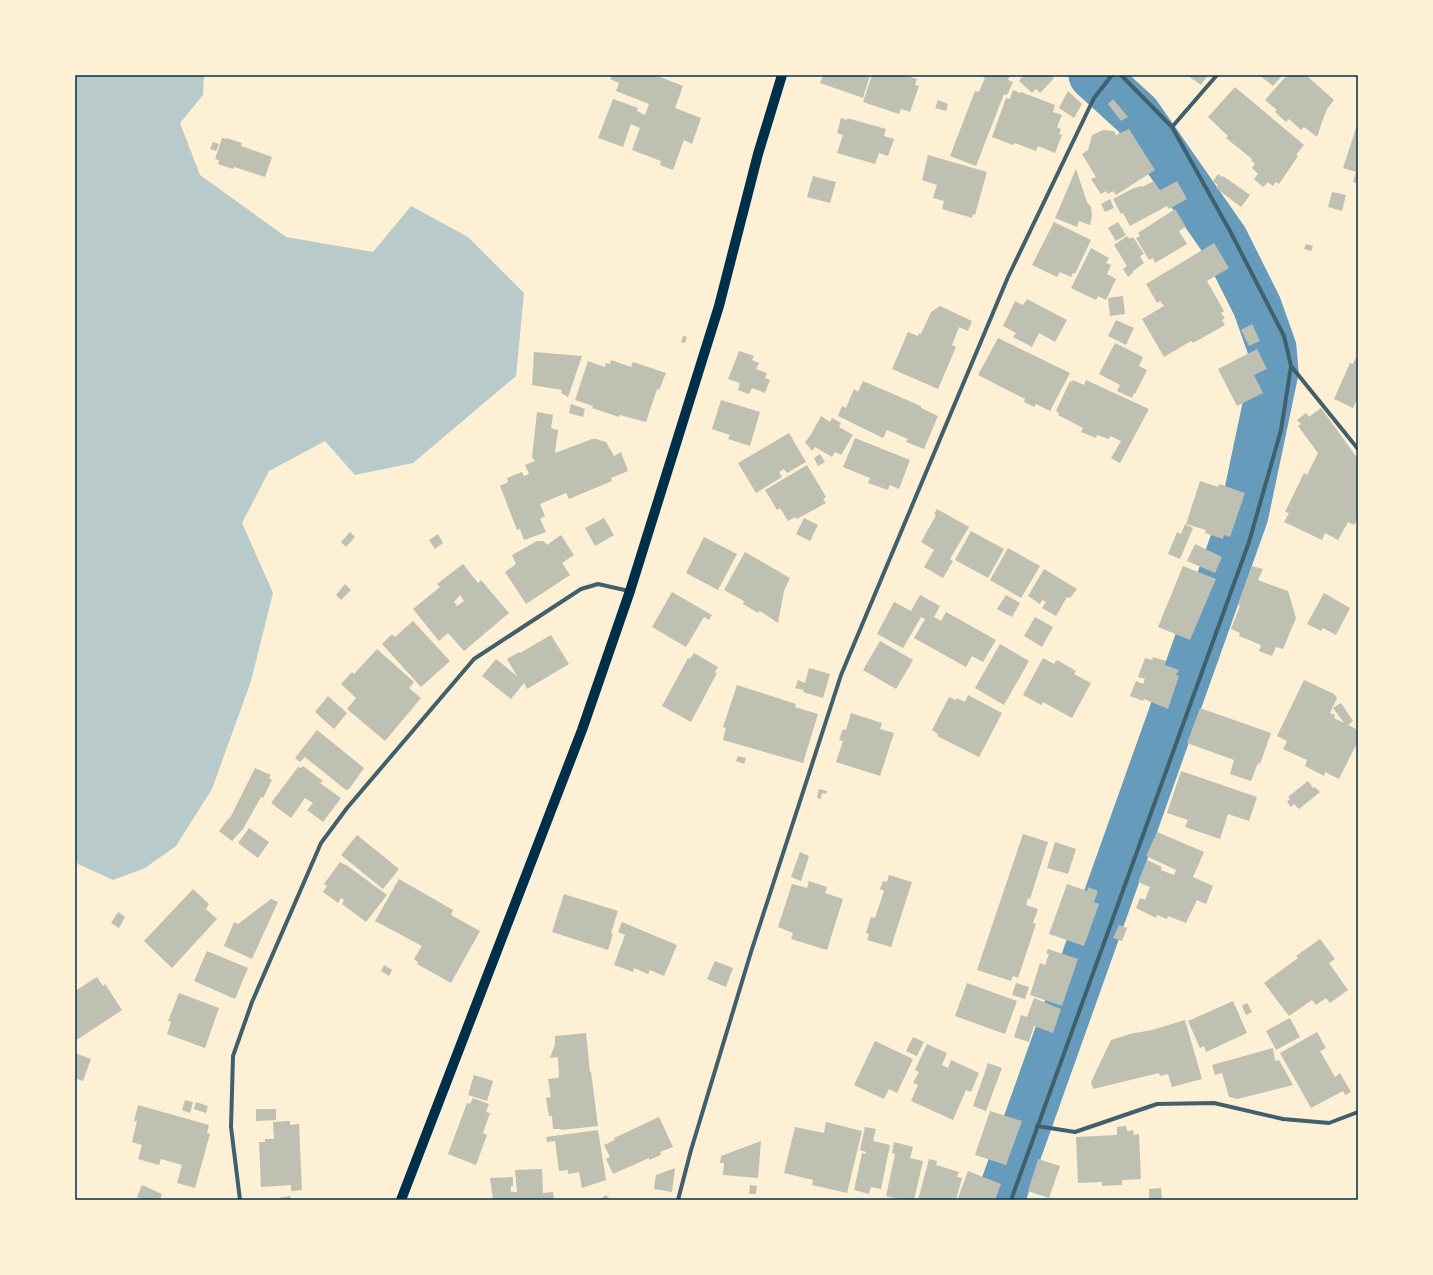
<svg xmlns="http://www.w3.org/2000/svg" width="1433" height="1275" font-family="'IBM Plex Sans',sans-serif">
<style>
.green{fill:#b9caca}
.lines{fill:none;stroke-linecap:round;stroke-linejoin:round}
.river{stroke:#669bbc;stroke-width:49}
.building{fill:#bec0b2;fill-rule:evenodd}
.minor{stroke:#3f606c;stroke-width:4}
.primary{stroke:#003049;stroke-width:10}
.neatline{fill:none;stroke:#003049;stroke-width:1.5}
</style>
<rect width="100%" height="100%" fill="#fdf0d5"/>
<path class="green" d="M 75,75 L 204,75 L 203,95 L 180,123 L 200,175 L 286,237 L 373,252 L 411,206 L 468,237 L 524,293 L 516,376 L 413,463 L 355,475 L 325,441 L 269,471 L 242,523 L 273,593 L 251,681 L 212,789 L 176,846 L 145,868 L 113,880 L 78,864 L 75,855 Z"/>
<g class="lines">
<path class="river" d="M 1000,1200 L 1244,515 L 1274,372 L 1272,348 L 1257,306 L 1224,240 L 1137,115 L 1093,75"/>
</g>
<g class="building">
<path d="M 612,75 L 655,75 L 683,86 L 675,108 L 701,118 L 692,144 L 684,140 L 673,170 L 660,165 L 661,161 L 632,150 L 640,128 L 631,124 L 623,147 L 598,138 L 613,99 L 638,108 L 637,111 L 645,115 L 649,104 L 616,91 L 619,83 L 610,79 Z"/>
<path d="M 823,75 L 870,75 L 863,98 L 820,83 Z"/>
<path d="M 872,75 L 904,75 L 917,79 L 915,85 L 919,86 L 910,112 L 901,109 L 899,114 L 863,102 Z"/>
<path d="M 978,75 L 1010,75 L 1008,80 L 1013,82 L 1007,95 L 1004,94 L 976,166 L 950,156 L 975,91 L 979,92 L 985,78 Z"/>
<path d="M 1023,75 L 1050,75 L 1054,78 L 1040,93 L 1036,89 L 1032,93 L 1019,81 Z"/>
<path d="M 1187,75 L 1208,75 L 1201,85 Z"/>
<path d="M 1259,75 L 1283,75 L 1273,86 Z"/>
<path d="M 1287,75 L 1306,75 L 1334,100 L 1327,109 L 1322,122 L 1317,137 L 1304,127 L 1301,130 L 1289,119 L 1286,122 L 1275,112 L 1277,110 L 1265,100 Z"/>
<path d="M 1235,87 L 1304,145 L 1296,155 L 1298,156 L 1279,184 L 1276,182 L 1273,186 L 1268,182 L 1263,187 L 1254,179 L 1258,174 L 1252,168 L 1255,164 L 1251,160 L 1252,159 L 1226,138 L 1228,136 L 1208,117 Z"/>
<path d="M 1013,90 L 1020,93 L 1021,92 L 1055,105 L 1053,112 L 1062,115 L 1057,127 L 1061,129 L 1059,134 L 1062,135 L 1055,153 L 1038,146 L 1036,151 L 1015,143 L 1013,145 L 992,137 L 1006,98 L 1010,99 Z"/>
<path d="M 1068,91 L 1082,104 L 1074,118 L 1059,108 Z"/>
<path d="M 1113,99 L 1128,117 L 1121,121 L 1108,104 Z"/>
<path d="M 938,100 L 948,104 L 946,111 L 935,108 Z"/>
<path d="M 841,118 L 847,120 L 847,118 L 886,129 L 884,136 L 894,139 L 888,156 L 879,153 L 875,164 L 837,153 L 843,135 L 837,133 Z"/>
<path d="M 1358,122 L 1358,184 L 1353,182 L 1356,172 L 1343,168 Z"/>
<path d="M 1129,129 L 1155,170 L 1116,195 L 1113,191 L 1108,194 L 1106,191 L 1101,194 L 1091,179 L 1096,177 L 1082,154 L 1088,150 L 1092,135 L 1103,130 L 1114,131 L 1116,135 Z"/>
<path d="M 222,138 L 226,139 L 226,138 L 242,143 L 241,146 L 272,157 L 265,177 L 234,167 L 233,169 L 218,164 L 219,160 L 215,159 Z"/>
<path d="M 213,142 L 219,144 L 216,151 L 210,149 Z"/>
<path d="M 928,155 L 987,172 L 975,215 L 973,214 L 972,218 L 942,209 L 944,201 L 933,198 L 937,185 L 922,180 Z"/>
<path d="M 1076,169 L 1087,202 L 1091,207 L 1092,216 L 1090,225 L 1079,221 L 1077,227 L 1055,218 Z"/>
<path d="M 1218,174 L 1222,177 L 1223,176 L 1250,195 L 1241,207 L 1216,188 L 1218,185 L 1213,181 Z"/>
<path d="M 813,176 L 836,182 L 830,203 L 807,197 Z"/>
<path d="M 1154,181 L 1159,191 L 1177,181 L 1187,199 L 1169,209 L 1167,206 L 1130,226 L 1123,213 L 1121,214 L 1113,199 L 1134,188 L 1141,186 L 1142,187 Z"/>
<path d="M 1332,192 L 1346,195 L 1342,211 L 1328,207 Z"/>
<path d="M 1110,199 L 1114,208 L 1105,212 L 1101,204 Z"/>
<path d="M 1175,209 L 1186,227 L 1179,231 L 1187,244 L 1155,263 L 1153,258 L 1149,260 L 1136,238 L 1140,236 L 1138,233 Z"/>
<path d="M 1054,222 L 1091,240 L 1075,274 L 1073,273 L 1071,277 L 1060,272 L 1057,277 L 1032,265 Z"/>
<path d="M 1118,222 L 1126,235 L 1116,241 L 1108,228 Z"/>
<path d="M 1127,236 L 1130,239 L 1133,237 L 1144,254 L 1140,256 L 1144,263 L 1133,271 L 1133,273 L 1128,277 L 1123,269 L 1127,266 L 1114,245 Z"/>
<path d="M 1214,243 L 1229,268 L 1207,281 L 1224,311 L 1221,313 L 1225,318 L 1222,320 L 1225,325 L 1193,343 L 1191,341 L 1164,357 L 1142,319 L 1164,306 L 1160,301 L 1157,303 L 1146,284 Z"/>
<path d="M 1306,244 L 1313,246 L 1311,251 L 1304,249 Z"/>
<path d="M 1091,248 L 1109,258 L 1106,263 L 1111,265 L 1107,274 L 1116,279 L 1106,300 L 1098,296 L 1096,300 L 1071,288 Z"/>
<path d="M 1123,296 L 1125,314 L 1110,316 L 1108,298 Z"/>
<path d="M 1027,299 L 1067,320 L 1055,342 L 1039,333 L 1032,347 L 1013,337 L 1016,333 L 1003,326 L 1015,301 L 1023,305 Z"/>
<path d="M 940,306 L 972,321 L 968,331 L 959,327 L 952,345 L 956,347 L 938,389 L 892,369 L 908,332 L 918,336 L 919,333 L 921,334 L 931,312 Z"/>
<path d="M 1116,320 L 1134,328 L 1126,345 L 1108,336 Z"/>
<path d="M 1252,324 L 1260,341 L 1249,346 L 1241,330 Z"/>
<path d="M 683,336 L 687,337 L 685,343 L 681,342 Z"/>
<path d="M 998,338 L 1070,373 L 1050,411 L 1036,404 L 1034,407 L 1024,402 L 1025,399 L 978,375 Z"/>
<path d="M 1115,343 L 1143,357 L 1139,366 L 1147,370 L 1135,394 L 1134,393 L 1132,398 L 1117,391 L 1120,385 L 1099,374 Z"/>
<path d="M 1257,349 L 1267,369 L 1254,375 L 1263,393 L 1237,406 L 1218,369 Z"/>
<path d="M 739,351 L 754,356 L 752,360 L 759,363 L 756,369 L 767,373 L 765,378 L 770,380 L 765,393 L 752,388 L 749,394 L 738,390 L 740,383 L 728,379 Z"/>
<path d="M 534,352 L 582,356 L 568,397 L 561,393 L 562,390 L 532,385 Z"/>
<path d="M 1358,353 L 1358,397 L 1353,408 L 1334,399 L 1350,363 L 1353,364 Z"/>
<path d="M 611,360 L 631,367 L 633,362 L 666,373 L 659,390 L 657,389 L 646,422 L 620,415 L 619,417 L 592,408 L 593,406 L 575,400 L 588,361 L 605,367 L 606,363 L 610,364 Z"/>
<path d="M 1073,380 L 1084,385 L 1086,380 L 1149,409 L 1120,463 L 1111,458 L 1121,441 L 1110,436 L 1109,439 L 1097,435 L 1096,438 L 1081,432 L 1083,428 L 1058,415 L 1059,413 L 1056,411 L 1070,381 L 1072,382 Z"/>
<path d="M 863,381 L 921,406 L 921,408 L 938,416 L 924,449 L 906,442 L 908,439 L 887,430 L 883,438 L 838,416 L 842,406 L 846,408 L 854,389 L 858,392 Z"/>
<path d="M 721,400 L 760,412 L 750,446 L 728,439 L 730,435 L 712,429 Z"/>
<path d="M 571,404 L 585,409 L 583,417 L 569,413 Z"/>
<path d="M 1321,408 L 1358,459 L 1358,517 L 1354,525 L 1348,522 L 1338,540 L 1325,533 L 1322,540 L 1284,522 L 1289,513 L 1285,512 L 1304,473 L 1307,475 L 1318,453 L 1298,426 L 1301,424 L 1297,420 L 1306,413 L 1309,417 Z"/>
<path d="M 537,412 L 553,415 L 551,428 L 558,430 L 555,453 L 592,439 L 596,439 L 606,442 L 614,456 L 621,452 L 628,471 L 611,478 L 612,481 L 569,499 L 566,493 L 540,504 L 545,516 L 540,519 L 546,532 L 524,540 L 520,529 L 517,530 L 500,486 L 508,482 L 507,478 L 522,472 L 524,476 L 529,474 L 525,465 L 535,461 L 532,457 Z"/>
<path d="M 821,416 L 830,422 L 832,418 L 841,423 L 839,427 L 853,435 L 841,455 L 835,452 L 832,457 L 815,447 L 812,451 L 805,442 L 810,436 Z"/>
<path d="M 789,433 L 806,462 L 787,473 L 784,469 L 779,472 L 782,477 L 756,493 L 738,463 Z"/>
<path d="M 855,438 L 910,460 L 899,489 L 890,485 L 888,490 L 868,483 L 870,478 L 843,467 Z"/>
<path d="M 820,454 L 825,462 L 818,466 L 814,458 Z"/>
<path d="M 807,465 L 826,497 L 823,499 L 826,503 L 797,519 L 795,517 L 788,521 L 780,508 L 777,510 L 765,490 Z"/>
<path d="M 1200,481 L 1218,487 L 1219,484 L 1245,493 L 1230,537 L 1224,535 L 1223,539 L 1205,533 L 1206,530 L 1186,524 Z"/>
<path d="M 937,509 L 969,527 L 950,559 L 953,561 L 943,578 L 924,567 L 934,550 L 921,542 L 936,515 L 934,514 Z"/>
<path d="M 604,518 L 614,535 L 595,546 L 585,528 Z"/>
<path d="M 804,518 L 818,525 L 810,541 L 796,534 Z"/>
<path d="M 1185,524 L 1193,528 L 1180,559 L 1168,554 L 1177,532 L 1181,534 Z"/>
<path d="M 971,531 L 1004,549 L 988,578 L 955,560 Z"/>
<path d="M 350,532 L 355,537 L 346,547 L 341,542 Z"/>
<path d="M 438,534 L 443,543 L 435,549 L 429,540 Z"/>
<path d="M 561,535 L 574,555 L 562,563 L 570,575 L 526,604 L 505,572 L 516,564 L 512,555 L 537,541 L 544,541 L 547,545 Z"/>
<path d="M 704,537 L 737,554 L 718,590 L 686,573 Z"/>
<path d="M 1195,544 L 1222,557 L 1215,573 L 1187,561 Z"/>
<path d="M 1008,548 L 1040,566 L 1021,598 L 990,580 Z"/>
<path d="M 745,552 L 790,578 L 784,591 L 778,623 L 760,611 L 758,613 L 743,604 L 744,601 L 724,590 Z"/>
<path d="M 463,564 L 478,583 L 481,580 L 509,613 L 464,651 L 448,633 L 439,641 L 413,609 L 440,587 L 437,584 ZM 460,595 L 464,601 L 457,606 L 454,602 Z"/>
<path d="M 1183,566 L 1216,579 L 1190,640 L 1158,627 Z"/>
<path d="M 1252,566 L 1263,569 L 1258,580 L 1288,591 L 1296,618 L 1283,649 L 1276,647 L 1272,656 L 1259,651 L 1261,645 L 1239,636 L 1240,633 L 1231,629 L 1240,606 L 1238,605 Z"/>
<path d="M 1044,569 L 1077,589 L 1070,598 L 1067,597 L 1056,616 L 1042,608 L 1046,602 L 1042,600 L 1040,604 L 1028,596 Z"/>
<path d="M 345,584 L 351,590 L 341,600 L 336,595 Z"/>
<path d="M 672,592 L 712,615 L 709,620 L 704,617 L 686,647 L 652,627 Z"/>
<path d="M 1324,593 L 1350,608 L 1336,635 L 1323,628 L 1321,631 L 1307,624 Z"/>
<path d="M 920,595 L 940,606 L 934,617 L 941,621 L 946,612 L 996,640 L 983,662 L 972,656 L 966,667 L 914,638 L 925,619 L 921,617 L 903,648 L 877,634 L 894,602 L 911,611 Z"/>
<path d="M 1006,595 L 1020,603 L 1012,617 L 997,609 Z"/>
<path d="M 1035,617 L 1053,627 L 1042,647 L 1024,636 Z"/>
<path d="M 413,621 L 450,661 L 421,687 L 382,644 L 392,634 L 395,637 Z"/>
<path d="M 551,635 L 569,664 L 527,689 L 524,683 L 511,699 L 482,676 L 496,659 L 517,676 L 507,659 L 519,652 L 520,653 Z"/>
<path d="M 880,641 L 913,660 L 896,689 L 863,670 Z"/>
<path d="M 1000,644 L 1029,661 L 1004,705 L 975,688 Z"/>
<path d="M 377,649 L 414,682 L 409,688 L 421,698 L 385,741 L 347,709 L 356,698 L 341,684 L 352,672 L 354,674 Z"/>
<path d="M 694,653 L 718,667 L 715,672 L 717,673 L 691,722 L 662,706 L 688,658 L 690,659 Z"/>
<path d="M 1153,657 L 1166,661 L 1165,665 L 1179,670 L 1176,675 L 1179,676 L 1168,709 L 1144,699 L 1143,701 L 1130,696 L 1136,681 L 1143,684 L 1145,679 L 1138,677 L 1145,658 L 1152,660 Z"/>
<path d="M 1043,658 L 1054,664 L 1057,660 L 1076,671 L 1074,674 L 1091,683 L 1072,718 L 1043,702 L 1041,705 L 1023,695 Z"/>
<path d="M 809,668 L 830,674 L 823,698 L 803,692 L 804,690 L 795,688 L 798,680 L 805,683 Z"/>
<path d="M 1304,680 L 1334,694 L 1337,698 L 1330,713 L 1335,715 L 1334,718 L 1344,723 L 1333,708 L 1341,703 L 1353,721 L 1348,725 L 1358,730 L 1358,741 L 1339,779 L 1325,772 L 1324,776 L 1305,766 L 1307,760 L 1283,749 L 1287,741 L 1277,736 Z"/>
<path d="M 737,685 L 796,704 L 795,707 L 818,714 L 803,763 L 723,740 L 726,728 L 723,727 Z"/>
<path d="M 968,695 L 1002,713 L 979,757 L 937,736 L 938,734 L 932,730 L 949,697 L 956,700 L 957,698 L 965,702 Z"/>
<path d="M 328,696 L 347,713 L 334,729 L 315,712 Z"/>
<path d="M 1200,708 L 1271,733 L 1260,764 L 1258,763 L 1251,781 L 1230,774 L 1234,760 L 1187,743 Z"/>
<path d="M 851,713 L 882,723 L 880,729 L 894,733 L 880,776 L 836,762 L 843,741 L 839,740 L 843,729 L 846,730 Z"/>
<path d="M 317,730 L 364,768 L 349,789 L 346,790 L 305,757 L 300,762 L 295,758 Z"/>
<path d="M 738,756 L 746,758 L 744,764 L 736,761 Z"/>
<path d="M 303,766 L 323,781 L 320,783 L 341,798 L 323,822 L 307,810 L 313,803 L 305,798 L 291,818 L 271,803 L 298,767 L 301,768 Z"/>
<path d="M 255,768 L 271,775 L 269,778 L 272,780 L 263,798 L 261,797 L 243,829 L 232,841 L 219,831 L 229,818 L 230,818 Z"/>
<path d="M 1181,771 L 1257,797 L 1249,821 L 1228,814 L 1220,839 L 1185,827 L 1188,820 L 1167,813 Z"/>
<path d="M 1308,781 L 1313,788 L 1315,787 L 1320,792 L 1299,809 L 1294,804 L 1291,807 L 1287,802 L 1290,799 L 1288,797 Z"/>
<path d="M 819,789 L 827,791 L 826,794 L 822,793 L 821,799 L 817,798 Z"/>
<path d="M 249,828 L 269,842 L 258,858 L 238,843 Z"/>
<path d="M 1157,832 L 1204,852 L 1193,877 L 1213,886 L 1206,904 L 1197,900 L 1186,923 L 1168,916 L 1167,919 L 1157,915 L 1156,918 L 1136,908 L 1140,898 L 1145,900 L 1150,887 L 1138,882 L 1147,860 L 1162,867 L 1161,870 L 1174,875 L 1176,870 L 1146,856 Z"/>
<path d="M 1023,834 L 1048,842 L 1030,899 L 1028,898 L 1026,905 L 1038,909 L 1033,923 L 1036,924 L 1018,978 L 1013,976 L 1011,981 L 977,970 Z"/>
<path d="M 357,835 L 399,869 L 383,889 L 341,855 Z"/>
<path d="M 1055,842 L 1076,849 L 1068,874 L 1047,868 Z"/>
<path d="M 800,852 L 809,856 L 801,881 L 791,877 Z"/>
<path d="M 340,862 L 345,865 L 345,864 L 387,895 L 366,922 L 342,904 L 344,900 L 341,898 L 338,903 L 323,892 L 327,886 L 324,884 Z"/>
<path d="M 889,875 L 912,882 L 891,947 L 867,940 L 869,934 L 866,933 L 871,917 L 875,918 L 884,891 L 880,889 L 883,881 L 887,882 Z"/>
<path d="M 399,879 L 453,910 L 451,915 L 480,931 L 451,983 L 417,964 L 418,962 L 414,959 L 422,946 L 375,921 Z"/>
<path d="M 809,881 L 827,887 L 825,893 L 843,899 L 827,950 L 791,939 L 793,933 L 778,927 L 792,884 L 807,888 Z"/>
<path d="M 1067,884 L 1087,891 L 1088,887 L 1098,891 L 1094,902 L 1099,904 L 1084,946 L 1049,934 Z"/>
<path d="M 193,889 L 209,904 L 206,909 L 217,919 L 172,968 L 144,941 Z"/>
<path d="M 564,894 L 618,911 L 611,933 L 613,934 L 608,950 L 552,932 Z"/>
<path d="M 271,899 L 278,902 L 252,959 L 224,946 L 234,922 L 238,924 Z"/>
<path d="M 118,912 L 125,917 L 119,928 L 111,923 Z"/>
<path d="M 622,922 L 677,945 L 664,976 L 650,970 L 648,974 L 634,968 L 633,972 L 614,965 L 625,935 L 618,932 Z"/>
<path d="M 1119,925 L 1127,928 L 1122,941 L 1113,938 Z"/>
<path d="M 1320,939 L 1335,959 L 1329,963 L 1348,990 L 1330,1003 L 1326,998 L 1316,1005 L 1312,1000 L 1289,1016 L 1264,983 L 1298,958 L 1296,956 Z"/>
<path d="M 1048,949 L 1078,959 L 1062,1006 L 1030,995 L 1040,963 L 1045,965 L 1049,954 L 1046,953 Z"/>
<path d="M 207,951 L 248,968 L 235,999 L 194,981 Z"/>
<path d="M 715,961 L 733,968 L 726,987 L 707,979 Z"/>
<path d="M 384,965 L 392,970 L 389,976 L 381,971 Z"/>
<path d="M 97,977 L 103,986 L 105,984 L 122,1010 L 75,1041 L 75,991 Z"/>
<path d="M 967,983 L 1017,1001 L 1005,1034 L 955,1016 Z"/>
<path d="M 1016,983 L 1029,987 L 1025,999 L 1012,995 Z"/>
<path d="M 179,993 L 219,1008 L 205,1048 L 167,1034 L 171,1022 L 168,1021 Z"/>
<path d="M 1034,998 L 1061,1009 L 1053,1033 L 1034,1026 L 1029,1042 L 1014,1037 L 1021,1015 L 1027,1017 Z"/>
<path d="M 1233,1001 L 1247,1033 L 1206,1052 L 1204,1046 L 1200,1048 L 1188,1021 Z"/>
<path d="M 1247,1003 L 1252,1012 L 1246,1015 L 1242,1006 Z"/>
<path d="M 1290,1018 L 1300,1037 L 1276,1050 L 1266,1031 Z"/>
<path d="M 1185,1020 L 1202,1079 L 1172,1087 L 1168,1074 L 1160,1076 L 1159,1073 L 1093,1089 L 1091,1082 L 1111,1040 L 1130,1034 L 1152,1030 Z"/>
<path d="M 1317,1032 L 1326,1048 L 1320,1051 L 1335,1077 L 1340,1073 L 1351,1092 L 1345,1095 L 1343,1091 L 1311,1108 L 1280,1053 Z"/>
<path d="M 586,1033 L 590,1072 L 591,1072 L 598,1126 L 561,1130 L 561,1129 L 553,1129 L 552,1116 L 549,1116 L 546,1098 L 551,1097 L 548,1079 L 558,1078 L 559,1076 L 558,1057 L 550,1058 L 555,1044 L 555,1036 Z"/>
<path d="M 913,1037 L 924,1042 L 917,1056 L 906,1051 Z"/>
<path d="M 875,1041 L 913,1059 L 897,1093 L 889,1089 L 884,1099 L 854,1085 Z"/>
<path d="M 927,1044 L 947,1053 L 942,1065 L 948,1068 L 951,1060 L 979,1073 L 971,1092 L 966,1090 L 953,1120 L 911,1101 L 918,1085 L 913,1083 L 919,1072 L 915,1070 Z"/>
<path d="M 1273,1048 L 1275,1061 L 1279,1060 L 1293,1085 L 1237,1099 L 1229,1097 L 1222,1073 L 1215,1075 L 1212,1065 Z"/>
<path d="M 75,1053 L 91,1059 L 83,1081 L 75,1078 Z"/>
<path d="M 988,1063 L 1002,1068 L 986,1111 L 973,1106 Z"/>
<path d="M 474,1075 L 493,1081 L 487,1101 L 468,1095 Z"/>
<path d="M 473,1098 L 489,1104 L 486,1112 L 490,1113 L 483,1133 L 487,1135 L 476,1165 L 448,1154 L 467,1103 L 470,1104 Z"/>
<path d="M 185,1100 L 193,1102 L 190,1113 L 182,1110 Z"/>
<path d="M 196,1102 L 208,1106 L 206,1113 L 194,1109 Z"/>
<path d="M 138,1105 L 209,1125 L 207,1133 L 210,1134 L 195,1188 L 177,1183 L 182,1165 L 161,1159 L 159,1165 L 138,1159 L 142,1145 L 132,1142 L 137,1121 L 134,1121 Z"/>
<path d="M 256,1109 L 276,1109 L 276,1120 L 256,1121 Z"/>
<path d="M 990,1111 L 1022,1121 L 1006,1165 L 975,1155 Z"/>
<path d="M 659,1117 L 673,1147 L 660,1152 L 661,1155 L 649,1160 L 649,1158 L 613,1174 L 606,1159 L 610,1157 L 604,1145 L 615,1140 L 614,1138 Z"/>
<path d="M 290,1121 L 290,1125 L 299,1124 L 302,1190 L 291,1191 L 291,1185 L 261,1187 L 259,1142 L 265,1142 L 265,1139 L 274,1139 L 273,1122 Z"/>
<path d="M 826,1122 L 862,1131 L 847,1193 L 812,1185 L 813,1180 L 784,1173 L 795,1127 L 824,1133 Z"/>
<path d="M 1126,1126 L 1127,1131 L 1133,1130 L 1134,1135 L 1139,1134 L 1141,1179 L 1122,1180 L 1122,1185 L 1102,1186 L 1102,1182 L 1078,1183 L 1076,1137 L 1117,1135 L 1117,1127 Z"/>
<path d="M 865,1127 L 876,1129 L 873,1141 L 890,1145 L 881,1189 L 871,1187 L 869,1194 L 854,1190 L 862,1153 L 865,1154 L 866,1152 L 860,1150 Z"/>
<path d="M 598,1130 L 606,1180 L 582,1188 L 579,1172 L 568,1174 L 568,1170 L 559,1171 L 555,1141 L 547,1142 L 546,1137 Z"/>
<path d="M 761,1141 L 758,1178 L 723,1175 L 724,1163 L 720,1163 L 721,1156 Z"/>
<path d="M 894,1142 L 913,1147 L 910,1158 L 923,1161 L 914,1200 L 903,1200 L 886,1196 L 895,1154 L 892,1153 Z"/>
<path d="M 929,1159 L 937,1161 L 936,1165 L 959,1172 L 957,1177 L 962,1178 L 956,1200 L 918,1200 Z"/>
<path d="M 1038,1159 L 1060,1166 L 1049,1198 L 1028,1191 Z"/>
<path d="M 675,1168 L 672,1192 L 654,1189 L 656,1175 Z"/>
<path d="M 542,1169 L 543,1193 L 553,1192 L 554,1200 L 493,1200 L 490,1178 L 513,1177 L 513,1186 L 511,1186 L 511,1192 L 517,1192 L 515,1170 Z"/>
<path d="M 968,1171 L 1001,1184 L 995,1200 L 963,1200 L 958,1198 Z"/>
<path d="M 142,1185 L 162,1194 L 160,1200 L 145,1200 L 137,1197 Z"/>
<path d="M 750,1185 L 757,1186 L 756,1194 L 749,1194 Z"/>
<path d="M 1161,1188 L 1162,1200 L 1149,1200 L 1149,1189 Z"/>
<path d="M 606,1195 L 611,1200 L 599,1200 Z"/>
<path d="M 290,1196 L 291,1200 L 280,1200 L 279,1198 Z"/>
</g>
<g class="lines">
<g class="minor">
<path d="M 1172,127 L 1217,75"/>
<path d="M 1291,366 L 1358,449"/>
<path d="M 1037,1126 L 1075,1132 L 1157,1104 L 1214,1103 L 1283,1119 L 1329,1123 L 1358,1112"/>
<path d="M 240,1200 L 231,1127 L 233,1056 L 252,1002 L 321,843 L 347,808 L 474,659 L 581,589 L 598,584 L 629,591"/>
<path d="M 678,1200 L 691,1150 L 751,952 L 841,675 L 1008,277 L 1094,98 L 1112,75"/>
<path d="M 1011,1200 L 1249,542 L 1281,430 L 1291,366 L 1284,336 L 1230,231 L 1172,127 L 1121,75"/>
</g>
<path class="primary" d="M 401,1200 L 582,730 L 630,591 L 719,306 L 758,154 L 782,75"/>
</g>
<rect width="1433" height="1275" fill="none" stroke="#fdf0d5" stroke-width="152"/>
<rect x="76" y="76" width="1281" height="1123" class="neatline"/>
</svg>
